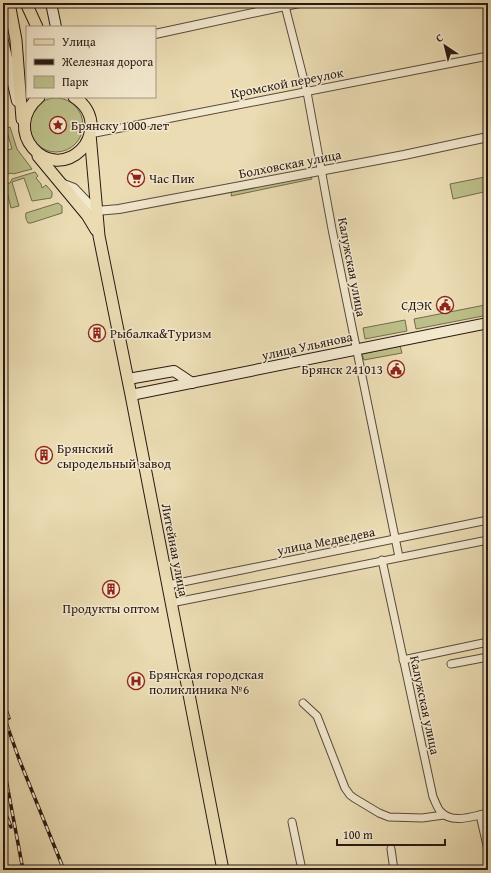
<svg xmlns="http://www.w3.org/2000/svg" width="491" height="873" font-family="'Gentium Book Plus',serif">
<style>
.green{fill:#bcbf89;stroke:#726c4e}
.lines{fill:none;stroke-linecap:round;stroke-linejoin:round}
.minor-casing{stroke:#594a3b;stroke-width:9}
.tertiary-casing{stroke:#594a3b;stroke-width:10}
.secondary-casing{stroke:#281913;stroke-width:12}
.primary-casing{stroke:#281913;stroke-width:13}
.minor{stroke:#f2e8ce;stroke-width:7}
.tertiary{stroke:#f2e8ce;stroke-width:8}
.secondary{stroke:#f2e8ce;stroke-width:10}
.primary{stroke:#ebdcb3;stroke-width:11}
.rail-casing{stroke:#281913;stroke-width:3.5}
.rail{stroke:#f2e8ce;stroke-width:2;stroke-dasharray:6;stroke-linecap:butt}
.labels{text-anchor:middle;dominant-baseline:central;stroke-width:3;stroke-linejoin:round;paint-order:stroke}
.street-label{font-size:13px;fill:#281913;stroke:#f2e8ce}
.poi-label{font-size:13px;fill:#281913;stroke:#f2e8ce;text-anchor:start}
</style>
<rect width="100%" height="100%" fill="#ebdcb3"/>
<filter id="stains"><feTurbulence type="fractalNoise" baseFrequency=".005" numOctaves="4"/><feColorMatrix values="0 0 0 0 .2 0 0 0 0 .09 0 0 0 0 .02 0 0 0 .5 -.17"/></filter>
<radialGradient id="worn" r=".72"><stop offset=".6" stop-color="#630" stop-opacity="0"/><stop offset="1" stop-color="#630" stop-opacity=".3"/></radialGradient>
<g class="green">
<circle cx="56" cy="125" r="27"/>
<path d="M 10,127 L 17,149 L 32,169 L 13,174 L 12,173 L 3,175 L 3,151 L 12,149 L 6,128 Z"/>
<path d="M 35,172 L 38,176 L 36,178 L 41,184 L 42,188 L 46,185 L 52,192 L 52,196 L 51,198 L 32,201 L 24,178 L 12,182 L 19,206 L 11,208 L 5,184 L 10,183 L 12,179 Z"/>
<path d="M 311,176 L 312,179 L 231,196 L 232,191 Z"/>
<path d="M 485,177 L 488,191 L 453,199 L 450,184 Z"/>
<path d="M 58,203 L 62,206 L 62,213 L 31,223 L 28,223 C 26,219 25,217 26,213 Z"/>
<path d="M 485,305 L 488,315 L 416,329 L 414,319 Z"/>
<path d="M 405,320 L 407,331 L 365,339 L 363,328 Z"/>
<path d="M 400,346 L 402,353 L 364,360 L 362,354 Z"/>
</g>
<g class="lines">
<g class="minor-casing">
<g id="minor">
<path d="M 285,6 L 307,92 L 332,229 L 399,557"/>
<path d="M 90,134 L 488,56"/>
<path d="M 382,560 L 433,797 C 435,801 437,807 440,811 C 452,825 473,816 488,813"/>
<path d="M 168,585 L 488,520"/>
<path d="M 171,603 L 488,540"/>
<path d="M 403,660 L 488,642"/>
<path d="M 451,664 L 488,657"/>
<path d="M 303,703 L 317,716 L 345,788 L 350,795 L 354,798 L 379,813 L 389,817 L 422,818 L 444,815"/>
<path d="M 480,815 L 488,850"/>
<path d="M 292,822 L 302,870"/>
<path d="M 391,849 L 394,870"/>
</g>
</g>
<g class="tertiary-casing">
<g id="tertiary">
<path d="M 155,34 L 299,3"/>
<path d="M 61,183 L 74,188 L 96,211 L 119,209 L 404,155 L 488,137"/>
</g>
</g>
<g class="secondary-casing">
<g id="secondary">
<path d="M 51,3 L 56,27"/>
<path d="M 3,41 L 17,101"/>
<path d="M 128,379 L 174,371 L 192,383"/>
<path d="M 131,395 L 488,323"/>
</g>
</g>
<g class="primary-casing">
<g id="primary">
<path d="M 9,3 L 16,40 L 22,119"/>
<path d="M 26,3 L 37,27"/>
<path d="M 39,97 C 0,131 48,182 81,150 C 87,144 90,137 91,128 C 92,115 85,104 74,97"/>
<path d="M 90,134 L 99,236 L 131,395 L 223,870"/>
<path d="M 38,156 L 87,215 L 96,230"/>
</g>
</g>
<use href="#minor" class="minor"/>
<use href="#tertiary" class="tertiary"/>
<use href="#secondary" class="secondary"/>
<use href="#primary" class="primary"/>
<g class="rail-casing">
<g id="rail">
<path d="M 3,702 L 9,718"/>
<path d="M 3,714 L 19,759 L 64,870"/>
<path d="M 3,763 L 23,870"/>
<path d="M 3,808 L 11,827"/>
</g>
</g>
<use href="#rail" class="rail"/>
</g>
<defs>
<g id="sight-ring" transform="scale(0.9)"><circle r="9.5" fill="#f2e8ce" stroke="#8f2418" stroke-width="1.5"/><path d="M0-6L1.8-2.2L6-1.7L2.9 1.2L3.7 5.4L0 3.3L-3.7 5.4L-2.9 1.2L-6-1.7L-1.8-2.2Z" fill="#8f2418"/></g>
<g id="supermarket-ring" transform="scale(0.9)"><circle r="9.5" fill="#f2e8ce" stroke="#8f2418" stroke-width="1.5"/><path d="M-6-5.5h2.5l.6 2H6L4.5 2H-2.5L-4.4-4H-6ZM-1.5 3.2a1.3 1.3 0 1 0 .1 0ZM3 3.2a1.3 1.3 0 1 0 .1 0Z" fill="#8f2418"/></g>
<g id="civic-ring" transform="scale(0.9)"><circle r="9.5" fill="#f2e8ce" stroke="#8f2418" stroke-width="1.5"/><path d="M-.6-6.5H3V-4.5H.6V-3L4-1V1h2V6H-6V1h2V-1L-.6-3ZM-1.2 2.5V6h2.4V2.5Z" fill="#8f2418"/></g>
<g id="building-ring" transform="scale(0.9)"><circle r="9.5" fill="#f2e8ce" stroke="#8f2418" stroke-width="1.5"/><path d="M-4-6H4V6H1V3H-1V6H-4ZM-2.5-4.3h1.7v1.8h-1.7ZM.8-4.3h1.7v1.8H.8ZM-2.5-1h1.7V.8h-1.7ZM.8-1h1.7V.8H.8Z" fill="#8f2418"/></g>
<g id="hospital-ring" transform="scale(0.9)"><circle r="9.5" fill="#f2e8ce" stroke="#8f2418" stroke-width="1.5"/><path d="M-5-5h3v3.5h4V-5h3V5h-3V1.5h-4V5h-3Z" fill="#8f2418"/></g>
</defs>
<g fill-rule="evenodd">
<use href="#sight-ring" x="58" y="125"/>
<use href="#supermarket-ring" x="136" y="178"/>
<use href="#civic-ring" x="445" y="305"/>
<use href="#building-ring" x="97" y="333"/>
<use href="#civic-ring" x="396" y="369"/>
<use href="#building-ring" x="44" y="455"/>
<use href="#building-ring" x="111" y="589"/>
<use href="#hospital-ring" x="136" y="681"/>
</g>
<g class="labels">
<g class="street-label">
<text transform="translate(287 83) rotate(-11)">Кромской переулок</text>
<text transform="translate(290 164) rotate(-11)">Болховская улица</text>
<text transform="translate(352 267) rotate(79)">Калужская улица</text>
<text transform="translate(307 346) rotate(-12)">улица Ульянова</text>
<text transform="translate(326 541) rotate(-11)">улица Медведева</text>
<text transform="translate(175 550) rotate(79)">Литейная улица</text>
<text transform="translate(425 705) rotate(78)">Калужская улица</text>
</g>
<g class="poi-label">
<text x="71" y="125">Брянску 1000 лет</text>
<text x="149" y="178">Час Пик</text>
<text x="432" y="305" text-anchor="end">СДЭК</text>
<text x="110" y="333">Рыбалка&amp;Туризм</text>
<text x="383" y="369" text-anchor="end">Брянск 241013</text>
<text x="57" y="448">Брянский<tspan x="57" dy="15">сыродельный завод</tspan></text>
<text x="111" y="608" text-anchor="middle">Продукты оптом</text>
<text x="149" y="674">Брянская городская<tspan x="149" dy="15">поликлиника №6</tspan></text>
</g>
</g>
<rect width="491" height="873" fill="none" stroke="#ebdcb3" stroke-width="16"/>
<rect x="4" y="4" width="483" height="865" fill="none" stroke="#281913" stroke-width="2"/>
<rect x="8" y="8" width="475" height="857" fill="none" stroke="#281913"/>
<rect x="26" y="26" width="130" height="72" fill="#f2e8ce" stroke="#a19583"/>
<rect x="34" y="39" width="20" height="6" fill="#ebdcb3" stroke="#a19583"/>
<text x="62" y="46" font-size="12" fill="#281913">Улица</text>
<rect x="34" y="59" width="20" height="6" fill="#281913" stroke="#a19583"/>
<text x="62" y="66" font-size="12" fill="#281913">Железная дорога</text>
<rect x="34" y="76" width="20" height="12" fill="#bcbf89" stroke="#a19583"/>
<text x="62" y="86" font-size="12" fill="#281913">Парк</text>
<g transform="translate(445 46) rotate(325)" stroke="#f2e8ce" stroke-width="3" paint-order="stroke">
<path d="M0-3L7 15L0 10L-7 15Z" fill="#281913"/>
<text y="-6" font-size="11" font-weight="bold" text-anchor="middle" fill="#281913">С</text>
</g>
<path d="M337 839v6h108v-6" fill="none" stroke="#281913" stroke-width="2"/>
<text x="343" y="839" font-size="12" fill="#281913" stroke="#f2e8ce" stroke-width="3" paint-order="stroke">100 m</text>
<rect width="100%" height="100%" filter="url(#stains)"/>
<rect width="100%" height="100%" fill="url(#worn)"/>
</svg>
